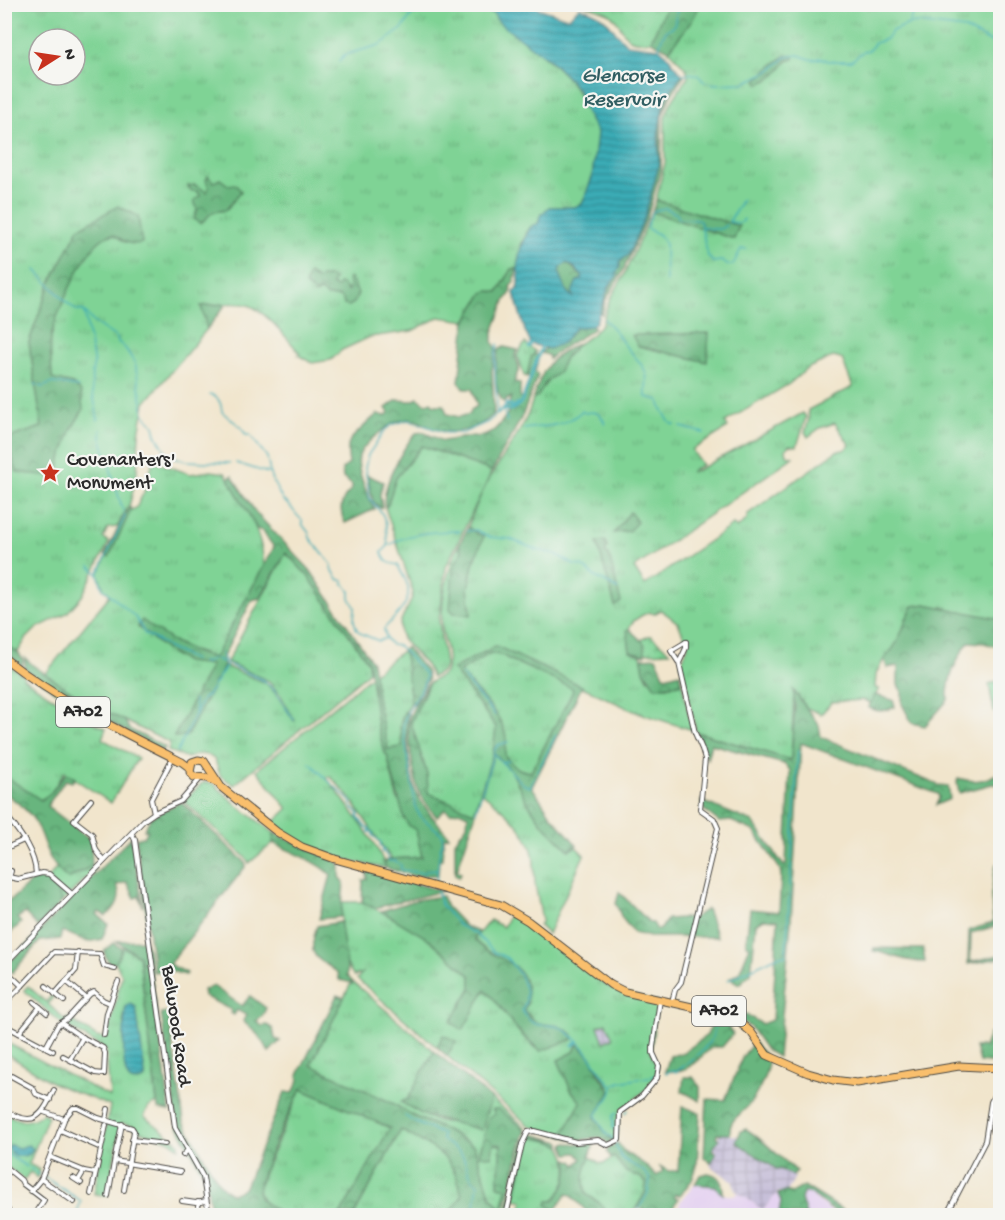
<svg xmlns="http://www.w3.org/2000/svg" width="1005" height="1220" font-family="'Gochi Hand',sans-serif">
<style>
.built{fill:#e5d3f1}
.industrial{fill:url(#industrial-grid)}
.grass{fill:url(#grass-tufts);stroke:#557f60;stroke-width:1.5;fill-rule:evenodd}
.forest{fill:url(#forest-crowns);stroke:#497054;stroke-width:1.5;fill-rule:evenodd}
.park{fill:#7fd395;stroke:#557f60;stroke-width:1.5}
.garden{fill:url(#garden-dots);stroke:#557f60;stroke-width:1.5}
.water{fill:url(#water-rules);stroke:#326b70;stroke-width:1.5;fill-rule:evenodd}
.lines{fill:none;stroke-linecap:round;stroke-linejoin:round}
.stream{stroke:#3aabb5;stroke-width:1.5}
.canal{stroke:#3aabb5;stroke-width:3}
.minor-casing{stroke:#494743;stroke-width:6}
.highway-casing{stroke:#494743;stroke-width:9}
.minor{stroke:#fff;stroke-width:4}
.highway{stroke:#f9bf6d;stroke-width:7}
.labels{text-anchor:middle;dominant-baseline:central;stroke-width:4.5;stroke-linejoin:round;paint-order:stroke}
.shield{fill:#f6f6f2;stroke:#686867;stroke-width:1.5}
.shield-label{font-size:18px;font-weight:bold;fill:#2b2b2b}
.poi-label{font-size:20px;fill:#2b2b2b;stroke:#f6f6f2;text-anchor:start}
.street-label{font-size:20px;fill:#2b2b2b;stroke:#f6f6f2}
.water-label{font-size:21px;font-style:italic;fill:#315e62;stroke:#f6f6f2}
</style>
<defs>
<pattern id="industrial-grid" width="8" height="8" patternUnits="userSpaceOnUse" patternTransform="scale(1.5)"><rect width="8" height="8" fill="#c7c0d9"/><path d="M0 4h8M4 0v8" fill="none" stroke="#aba5ba"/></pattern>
<pattern id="grass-tufts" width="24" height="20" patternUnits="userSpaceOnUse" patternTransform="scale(1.5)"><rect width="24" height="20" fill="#7fd395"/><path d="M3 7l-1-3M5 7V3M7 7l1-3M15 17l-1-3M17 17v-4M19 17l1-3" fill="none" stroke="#6eb581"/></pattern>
<pattern id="forest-crowns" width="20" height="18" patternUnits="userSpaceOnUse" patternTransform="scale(1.5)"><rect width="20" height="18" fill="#67b57e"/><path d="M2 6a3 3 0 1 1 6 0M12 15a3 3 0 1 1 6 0" fill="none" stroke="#559367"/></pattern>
<pattern id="garden-dots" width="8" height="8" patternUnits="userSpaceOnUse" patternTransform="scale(1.5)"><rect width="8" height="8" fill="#7fd395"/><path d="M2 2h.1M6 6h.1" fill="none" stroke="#6eb581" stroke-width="1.8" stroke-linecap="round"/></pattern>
<pattern id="water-rules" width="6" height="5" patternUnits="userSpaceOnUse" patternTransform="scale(1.5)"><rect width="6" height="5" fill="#3aabb5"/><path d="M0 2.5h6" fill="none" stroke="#318b93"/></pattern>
</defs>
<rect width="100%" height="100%" fill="#f6f6f2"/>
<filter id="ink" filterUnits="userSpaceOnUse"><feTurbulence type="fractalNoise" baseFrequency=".0167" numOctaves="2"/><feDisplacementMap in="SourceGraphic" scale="12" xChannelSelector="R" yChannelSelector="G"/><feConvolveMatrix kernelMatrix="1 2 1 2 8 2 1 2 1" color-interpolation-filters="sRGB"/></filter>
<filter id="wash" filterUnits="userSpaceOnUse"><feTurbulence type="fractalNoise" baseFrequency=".008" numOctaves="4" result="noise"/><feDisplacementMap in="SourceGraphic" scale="24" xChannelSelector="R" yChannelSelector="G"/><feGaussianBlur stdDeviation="1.35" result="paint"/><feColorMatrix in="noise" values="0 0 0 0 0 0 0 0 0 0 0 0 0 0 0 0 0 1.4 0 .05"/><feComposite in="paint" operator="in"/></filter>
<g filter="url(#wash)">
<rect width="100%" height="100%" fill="#f1e5cc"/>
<g class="built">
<path d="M 695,1184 L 716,1186 L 719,1191 L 723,1194 L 735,1196 L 738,1192 L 763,1210 L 777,1193 L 781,1201 L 779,1215 L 676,1216 L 680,1202 Z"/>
<path d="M 804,1191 L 811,1195 L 836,1215 L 805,1215 L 801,1199 Z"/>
</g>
<g class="industrial">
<path d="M 607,1023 L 613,1039 L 603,1042 L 598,1026 Z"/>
<path d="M 720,1133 L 737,1136 L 795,1177 L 785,1196 L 778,1192 L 763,1210 L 735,1190 L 733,1182 L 710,1165 L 717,1153 L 713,1148 Z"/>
</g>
<g class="grass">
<path d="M 5,5 L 468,5 L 475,10 L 482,9 L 494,14 C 499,25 509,29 518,36 C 550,61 578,78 589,120 C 593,123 596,127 597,131 C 600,143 590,196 581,204 C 576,210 557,206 549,207 C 543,212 542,217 538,224 L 529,229 L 521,245 L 517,269 L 512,269 L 498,292 L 488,291 L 483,293 L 466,321 L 439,317 L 412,331 L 370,337 L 342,350 L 331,360 L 312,363 L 298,355 L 300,353 C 287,339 266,311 248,305 C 234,301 216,305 201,306 L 207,329 L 145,403 L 139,433 L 137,474 L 130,503 L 117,527 L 108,528 L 103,538 L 109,542 L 82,596 L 67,613 L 37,628 L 26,639 L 18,652 L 5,646 ZM 39,39 L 75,39 L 75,75 L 39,75 ZM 195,185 L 206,192 L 209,187 L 228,185 L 241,191 L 226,210 L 213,212 L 197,191 ZM 129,211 L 137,217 L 139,229 L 124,242 C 119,237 115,234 108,235 C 87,241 56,313 52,333 C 48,347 52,365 52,380 L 83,410 L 72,428 L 61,459 L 17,472 L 6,439 L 42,427 L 29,342 L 49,286 L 79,228 ZM 309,274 C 318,281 328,282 337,289 L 343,288 L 347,291 L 349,288 L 343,300 L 339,297 L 327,296 Z"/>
<path d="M 584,5 L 667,5 L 651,41 C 618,44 629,31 611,15 C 604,10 593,8 584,5 Z"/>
<path d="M 700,5 L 1000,5 L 1000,619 L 925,604 L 906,618 L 903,632 L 894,650 L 884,659 L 876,674 L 875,688 L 879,689 L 871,703 L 863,700 L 832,702 L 821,714 L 807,708 L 794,691 L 791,760 L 696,732 L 681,664 L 688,646 L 678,623 L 661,610 L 654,614 L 649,612 C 626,622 627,628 630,651 L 641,655 L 644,670 L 648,679 L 666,687 L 682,683 L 692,730 L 636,712 L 495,646 L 453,669 L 496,727 L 495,746 L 474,812 L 450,804 L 428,793 L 427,774 L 411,723 L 429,683 L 445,673 C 451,657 444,643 442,627 C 440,603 448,566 459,545 L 462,551 L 453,569 L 471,614 L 468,588 L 473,564 L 477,556 L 478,534 L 468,527 C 474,511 480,494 489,480 C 503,454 527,427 533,398 L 537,397 L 548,380 L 558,373 L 566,356 L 579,343 L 592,335 L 602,323 L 609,301 L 624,275 L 652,212 L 734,239 L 739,227 L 656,200 L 665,163 L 665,117 L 671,103 L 688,76 L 687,70 L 669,50 L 691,22 ZM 833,357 L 842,359 L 853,387 L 808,410 L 809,419 L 805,432 L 808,437 L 820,428 L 835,423 L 850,445 L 844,450 L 837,451 L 748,514 L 747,519 L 737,528 L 733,525 L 645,585 L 634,568 L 793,457 L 787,455 L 786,449 L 789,445 L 797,446 L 806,417 L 803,413 L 696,471 L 690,472 L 702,465 L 692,450 L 728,428 L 725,422 L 789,384 L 808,368 ZM 597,542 L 607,547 L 605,553 L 615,605 Z"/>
<path d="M 525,343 L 536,352 L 531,357 L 527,377 L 524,376 L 517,355 Z"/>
<path d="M 422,446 L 492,471 L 446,567 L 439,620 L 445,665 L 443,671 L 432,677 L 426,665 L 402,639 C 394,616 411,613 413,592 L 385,507 L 387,506 L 396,478 Z"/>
<path d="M 153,461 L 190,474 L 211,471 L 225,473 C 244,501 262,531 264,566 L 214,658 C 183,648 168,640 142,620 L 138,627 L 170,653 L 186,662 L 212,665 L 174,737 L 187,735 L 224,666 L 266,683 L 277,695 L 294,721 L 295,721 L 281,696 L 269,681 L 227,662 L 286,553 L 308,576 L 368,662 L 370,670 L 364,676 L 234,785 L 220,775 L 215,760 L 208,755 L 199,754 L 188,758 L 168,751 L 170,743 L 90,704 L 45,674 L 110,595 L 104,589 L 98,574 L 107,556 L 109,556 L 124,522 L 131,510 L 136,508 L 144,492 Z"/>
<path d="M 402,651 L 405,655 L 411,702 C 399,720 400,727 402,747 L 388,749 L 379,709 L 374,673 Z"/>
<path d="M 491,653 L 504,656 L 508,659 L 572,687 L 573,691 L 531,772 C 519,771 512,765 504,756 C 505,750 507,743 506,737 C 501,710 473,692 460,671 Z"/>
<path d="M 4,661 L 24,676 L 23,678 L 85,719 L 106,728 L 102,739 L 138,758 L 111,803 L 66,773 L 65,771 L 50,794 L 40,800 L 5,776 L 4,724 L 7,721 L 4,718 Z"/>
<path d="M 371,676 L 377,725 L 385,753 L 387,755 L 397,798 L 416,829 L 422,857 L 391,859 L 351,799 L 330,776 L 327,778 C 339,794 385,852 385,868 C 346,861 303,850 273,823 L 288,809 L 257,770 Z"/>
<path d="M 1000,680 L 1000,714 L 994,712 L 989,684 Z"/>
<path d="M 494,754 L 512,772 L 526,800 L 541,822 L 569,850 L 576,847 L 584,855 L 548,934 L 539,925 L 542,921 C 540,908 537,896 535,883 C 534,872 535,860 532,850 C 523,825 502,808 482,793 Z"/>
<path d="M 205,782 L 214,784 L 238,806 L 274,833 L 273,843 L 249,863 L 246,858 L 184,801 L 201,784 Z"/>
<path d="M 92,866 L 95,869 L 62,902 L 55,887 L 48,879 L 56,868 L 68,879 Z"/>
<path d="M 342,902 L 362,902 L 407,925 L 430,940 L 471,976 L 471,988 L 451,1022 L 463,1029 L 485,990 C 497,1000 503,1012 513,1024 C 520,1035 530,1043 540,1051 L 573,1039 C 561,1025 558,1023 539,1025 L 524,1010 L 528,1002 L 512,967 L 479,945 L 474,939 L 490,920 L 503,927 L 510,914 C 546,934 573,965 608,986 C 622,994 642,997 657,1002 L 651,1052 L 658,1067 L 656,1076 L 647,1089 L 620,1111 L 616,1139 L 613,1141 L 606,1137 L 595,1117 C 600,1104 607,1101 609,1086 C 598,1072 592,1056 577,1044 L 574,1052 L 558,1060 L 571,1090 L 581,1102 L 562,1136 L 531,1127 L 447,1056 L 455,1042 L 443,1036 L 437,1047 L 357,979 L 362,973 L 354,976 C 338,957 341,926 342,902 ZM 606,1023 L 613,1038 L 604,1042 L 598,1026 Z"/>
<path d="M 123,947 L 139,956 L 157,1103 L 149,1107 L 144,1116 L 179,1143 L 179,1148 L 168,1140 L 136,1130 L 133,1126 L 121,1123 L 107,1196 L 94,1194 L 110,1106 L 53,1083 L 5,1053 L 4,1041 L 110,1097 L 106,1050 L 61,1023 L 24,990 L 28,986 L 46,1002 L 52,995 L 54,996 L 48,1004 L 65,1020 L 68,1018 L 97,1037 L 107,1038 L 122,976 L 116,963 ZM 126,1006 L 145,1074 L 145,1078 L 142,1080 L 123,1022 Z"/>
<path d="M 354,983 L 434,1051 L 408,1099 L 401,1102 C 415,1110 434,1124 451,1122 C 463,1120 476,1113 487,1109 L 491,1098 L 525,1127 L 526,1130 L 496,1114 L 489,1117 L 480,1155 L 494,1144 L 501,1145 L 498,1186 L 507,1188 L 503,1210 L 491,1197 L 474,1146 L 446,1130 L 413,1116 L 394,1104 L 311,1065 L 350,985 Z"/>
<path d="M 301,1089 L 391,1128 L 340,1215 C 325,1215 301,1219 286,1215 C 273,1213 257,1200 258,1186 Z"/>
<path d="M 401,1130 C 435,1150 454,1153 462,1196 L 449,1215 L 354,1216 Z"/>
<path d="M 531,1137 L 559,1144 C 573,1162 569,1185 553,1201 L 549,1201 L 552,1209 L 551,1215 L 534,1215 L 521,1211 L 523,1201 L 515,1199 L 526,1149 Z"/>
<path d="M 590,1157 L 600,1163 L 605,1163 L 614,1157 L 626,1172 L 640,1177 L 646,1183 L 645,1193 L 632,1215 L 604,1215 L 604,1208 L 597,1201 L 586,1194 C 583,1181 582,1168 590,1157 Z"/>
</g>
<g class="forest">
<path d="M 667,5 L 700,5 L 691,22 L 669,50 L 651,41 Z"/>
<path d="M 788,55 L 794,56 L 794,59 L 787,61 L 776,75 L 760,84 L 757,80 C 765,72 777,59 788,55 Z"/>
<path d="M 681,75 L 684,75 L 670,97 L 662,116 L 661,170 L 647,218 L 621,275 L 605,301 L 602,314 L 600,312 C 603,298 609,287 617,276 L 616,272 L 620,267 L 619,262 L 628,255 L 645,216 L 659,165 L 660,119 L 669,93 Z"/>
<path d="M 208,176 L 214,182 L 220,179 L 228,185 L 235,184 L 241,191 L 226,210 L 213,212 L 201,223 L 194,219 L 197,210 L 194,200 L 201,196 L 197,191 L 191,191 L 188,186 L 195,185 L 207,192 L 209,187 L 206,180 Z"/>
<path d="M 656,200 L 739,226 L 734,239 L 652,212 Z"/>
<path d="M 118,206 L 138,216 L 142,243 C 137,244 129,244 124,241 C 118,238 116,233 108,236 C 87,242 57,312 52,333 C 48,347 52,365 52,379 L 73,384 L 81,392 L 83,410 L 72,428 L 61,459 L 58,477 L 17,472 L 6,439 L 42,427 L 29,342 L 49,286 L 79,228 Z"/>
<path d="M 567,263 L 583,277 L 581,280 L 577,281 L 574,297 L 567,292 L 559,271 L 561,267 Z"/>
<path d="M 512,269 L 517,269 L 514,282 L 510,287 L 512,291 L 505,301 L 493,332 L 493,342 L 496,348 L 492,371 L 494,414 C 478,430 455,436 434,429 C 423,425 416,417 404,420 C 395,421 387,427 379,433 C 355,452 354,460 365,488 C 368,496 370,502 375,509 L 345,523 C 338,509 341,499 352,489 L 352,485 L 343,478 L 342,469 L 349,464 C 348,457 346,447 350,440 C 352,438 374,416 378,414 L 385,416 L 389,413 L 386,408 L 397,400 L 412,401 L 418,398 L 426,404 L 431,402 L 434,405 L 444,405 L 447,414 L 459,417 L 470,414 L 471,410 L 477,406 L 472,389 L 464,389 L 459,382 L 466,321 L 483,293 L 488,291 L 498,292 Z"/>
<path d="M 309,273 L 317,280 L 321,277 L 331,277 L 334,280 L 332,285 L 337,288 L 339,284 L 342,284 L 347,291 L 349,287 L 348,278 L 351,279 L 358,293 L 354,303 L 349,306 L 344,305 L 343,300 L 339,297 L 327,297 L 321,291 L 315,294 L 305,285 Z"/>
<path d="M 226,304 L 207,329 L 201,306 Z"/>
<path d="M 592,325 L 594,328 C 580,340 562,345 549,359 L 548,355 L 541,353 C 551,341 566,341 574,328 Z"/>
<path d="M 709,333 L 707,362 L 638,346 L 632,335 Z"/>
<path d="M 579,343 L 566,356 L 558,373 L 548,380 L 537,397 L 533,398 C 543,368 550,356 579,343 Z"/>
<path d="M 504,347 L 518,350 L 515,354 L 519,369 L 514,382 L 520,383 L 520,397 L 524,398 L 531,378 L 527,377 L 531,357 L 534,354 L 539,356 L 535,372 L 538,375 L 522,417 L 492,471 L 422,446 L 396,478 L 387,506 L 385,507 C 380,488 403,447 416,433 L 423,432 L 443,441 L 473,436 C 490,440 501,424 509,411 L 507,409 L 511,397 L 503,402 C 492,387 496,367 498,350 Z"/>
<path d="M 367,475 L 383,482 L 380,495 L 382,507 L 380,508 L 373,501 Z"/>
<path d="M 232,476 L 256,513 L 310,570 L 372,662 L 379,709 L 388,749 L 402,747 L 400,725 L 404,712 L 408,714 C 405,730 410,780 417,794 C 425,810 438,823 449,836 L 444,837 C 445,844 442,852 442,859 L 439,860 L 438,875 L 414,876 L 385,868 L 385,861 L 391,859 L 422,857 L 416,830 L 409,826 L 404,818 L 387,755 L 385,753 L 377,725 L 373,688 L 368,662 L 308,576 L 286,553 L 260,598 L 252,600 L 222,659 L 224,666 L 187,736 L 174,737 L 211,665 L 186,662 L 170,653 L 138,627 L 142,620 C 165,637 186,651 214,658 L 274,547 L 262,531 L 257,529 L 228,478 Z"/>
<path d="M 130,507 L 131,510 L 109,557 L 105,555 L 124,516 Z"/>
<path d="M 630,512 L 637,522 L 629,531 L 614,533 Z"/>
<path d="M 468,527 L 478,534 L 484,536 L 473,564 L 468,588 L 471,615 L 454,613 L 450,609 L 453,569 L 462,551 L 459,545 Z"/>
<path d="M 605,541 L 607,547 L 605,553 L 609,555 L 621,602 L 615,606 L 597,542 Z"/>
<path d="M 925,604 L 1000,619 L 1000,655 L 998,647 L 984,643 L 969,642 C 956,658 947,680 948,700 L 925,726 L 912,723 L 902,704 L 902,692 L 898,685 L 898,666 L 887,668 L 884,659 C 902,642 901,626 913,606 Z"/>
<path d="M 629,629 L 644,643 L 645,655 L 630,651 L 627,630 Z"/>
<path d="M 5,646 L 18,652 L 23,660 L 22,666 L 5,651 Z"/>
<path d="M 496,646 L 582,686 L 532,787 L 551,815 L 577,845 L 569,850 L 541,822 L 526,800 L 512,772 L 493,752 L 496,727 L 453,669 ZM 491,653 L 504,656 L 508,659 L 572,688 L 573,691 L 531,772 C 519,772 512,765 505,756 C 505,750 507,743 506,737 C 501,711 474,692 460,671 Z"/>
<path d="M 406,647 L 426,671 L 428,679 L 414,704 L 411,702 L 405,655 L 402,651 Z"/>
<path d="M 656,657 L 665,677 L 680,673 L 682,683 L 655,687 L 644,670 L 642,658 Z"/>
<path d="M 25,658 L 34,666 L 90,704 L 125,721 L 129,729 L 165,747 L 163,751 L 61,696 L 25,669 Z"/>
<path d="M 429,682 L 411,723 L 427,774 L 428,793 L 476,813 L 459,864 L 457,871 L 461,873 L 459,877 L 455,875 L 455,841 L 467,825 L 468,815 L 459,811 L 450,813 L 445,809 L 437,817 C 430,809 422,800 418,790 C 414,777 407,733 409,720 C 412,707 422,694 429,682 Z"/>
<path d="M 793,690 L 819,725 L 821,737 L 938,785 L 948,786 L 950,799 L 936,805 L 939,798 L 938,794 L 801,743 L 791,922 L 778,1057 L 766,1050 L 751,1028 L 726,1010 L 729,1005 L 762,1024 L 772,1020 L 778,920 L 764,919 L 756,924 L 751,973 L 739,984 L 730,978 L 739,973 L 750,946 L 746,944 L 750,909 L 779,912 L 781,876 L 780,869 L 754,831 L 731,821 L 719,822 L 702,808 L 701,801 L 753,822 L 784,866 L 786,865 L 790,770 L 784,764 L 711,744 L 707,759 L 696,732 L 791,760 L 795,705 Z"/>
<path d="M 875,695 L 893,700 L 895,707 C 885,711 878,713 868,707 Z"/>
<path d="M 1000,772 L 1000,785 L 992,784 L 959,793 L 957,782 L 958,778 C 974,783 986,781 1000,772 Z"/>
<path d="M 66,773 L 75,778 L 72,782 L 65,780 L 47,806 L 91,840 L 92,866 L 68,879 C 45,860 47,846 35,822 C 30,811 14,800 4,792 L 5,776 L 41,800 L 50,794 Z"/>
<path d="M 181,802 L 244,861 L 246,866 L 169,964 L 187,973 L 186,975 L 167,970 L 154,972 L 136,838 L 144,837 L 148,830 L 144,830 L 151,817 Z"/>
<path d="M 274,833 L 338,862 L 340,866 L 340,877 L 344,882 L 341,917 L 319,919 L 331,875 C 320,862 289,851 273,843 Z"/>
<path d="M 131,837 L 143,907 L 139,896 L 135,898 L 127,882 L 117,885 C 122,897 117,908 106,916 L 99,912 L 97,914 L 108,924 L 102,939 L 88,942 L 62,931 L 60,939 L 40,941 L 12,973 L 5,967 Z"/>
<path d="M 996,864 L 1000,865 L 1000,925 L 971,933 L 970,962 L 1000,955 L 1000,958 L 968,964 L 969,930 L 993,923 L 991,894 Z"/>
<path d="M 367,870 L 442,891 L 375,908 L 362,902 L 363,880 L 367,879 Z"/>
<path d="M 34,879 L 48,879 L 55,887 L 62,902 L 38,927 L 25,913 L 17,918 L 21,923 L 5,938 L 5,903 L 12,899 Z"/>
<path d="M 619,892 L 650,923 L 653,923 L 657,930 L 661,929 L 667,919 L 695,917 L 707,909 L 717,937 L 650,937 L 634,933 L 622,918 L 616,904 Z"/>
<path d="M 442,896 L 447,907 L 466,927 L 479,932 L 474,939 C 484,952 502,957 514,966 C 527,976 531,997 524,1010 C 537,1033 554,1017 573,1035 L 573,1039 L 541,1051 C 531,1043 521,1035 513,1024 C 503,1012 497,1000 485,990 L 463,1030 L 451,1022 L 471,988 L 471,976 L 430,940 L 381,911 L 416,900 Z"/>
<path d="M 341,922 C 341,935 349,968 347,976 L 353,982 L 352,983 L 339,980 L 338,973 C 314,955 307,958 317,926 Z"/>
<path d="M 144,940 L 148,950 L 170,1111 L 158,1109 L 139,956 L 116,941 Z"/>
<path d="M 113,943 L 122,948 L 116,963 L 110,964 L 106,958 L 104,951 Z"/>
<path d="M 874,948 L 923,949 L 925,962 C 902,962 893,954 873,951 Z"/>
<path d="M 213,986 L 242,1006 L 250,996 L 266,1008 L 262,1017 L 256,1021 L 262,1026 L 267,1025 L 273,1029 L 275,1039 L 280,1041 L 269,1052 L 258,1035 L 243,1021 L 246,1015 L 237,1010 L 234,1015 L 231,1013 L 231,1010 L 204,996 L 203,990 Z"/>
<path d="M 337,995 L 344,998 L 311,1065 L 394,1104 L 413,1116 L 446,1130 L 474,1146 L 491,1197 L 502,1209 L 507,1188 L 498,1186 L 501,1145 L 494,1144 L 491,1157 L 479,1155 L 489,1117 L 495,1114 L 492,1109 L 498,1109 L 526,1130 L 521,1144 L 504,1215 L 449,1215 L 462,1196 C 454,1153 435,1150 401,1130 L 354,1215 L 340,1215 L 390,1128 L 301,1089 C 293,1106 252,1184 259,1197 C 264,1205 278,1211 286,1215 L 212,1215 L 206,1179 L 178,1127 L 161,1013 L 168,1013 L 184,1122 L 217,1180 L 225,1190 L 232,1194 L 244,1189 L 285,1092 L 293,1093 L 299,1080 L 298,1075 Z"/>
<path d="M 717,1013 L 737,1021 L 728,1028 L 733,1034 L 722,1047 L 712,1047 C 695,1062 688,1074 665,1071 L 670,1056 L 683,1053 L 707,1035 Z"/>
<path d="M 1000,1033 L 1000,1064 L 979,1062 L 975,1047 L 984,1047 L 989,1034 Z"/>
<path d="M 443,1035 L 456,1041 L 447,1056 L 437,1047 Z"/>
<path d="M 754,1042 L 768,1060 C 768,1075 754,1102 743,1111 C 735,1119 729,1122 730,1134 L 717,1134 L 716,1137 L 719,1139 L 712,1150 L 716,1153 L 711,1163 L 704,1157 L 707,1099 L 725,1100 L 743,1056 Z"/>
<path d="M 578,1044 L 592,1058 L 599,1074 L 611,1091 L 595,1117 C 601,1126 605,1134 613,1141 L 608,1143 L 599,1137 L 576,1141 L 562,1136 L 581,1102 L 571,1090 L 558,1060 L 574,1052 Z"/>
<path d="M 434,1051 L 491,1098 L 482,1130 L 423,1115 L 401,1102 L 408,1099 Z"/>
<path d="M 684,1077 L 693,1077 L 700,1087 L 700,1101 L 682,1091 Z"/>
<path d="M 682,1106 L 700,1113 L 697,1164 L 695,1165 L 697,1166 L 692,1180 L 680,1195 L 675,1194 L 674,1198 L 678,1198 L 669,1215 L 642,1215 L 644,1209 L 637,1208 L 645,1193 L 646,1183 L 640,1177 L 626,1172 L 614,1157 L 611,1158 L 607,1151 L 610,1147 L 618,1143 C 625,1156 636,1157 646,1166 C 651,1170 652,1174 657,1176 L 663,1171 L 660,1167 L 664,1168 L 668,1171 L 678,1171 Z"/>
<path d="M 746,1129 C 765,1141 779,1157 797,1171 L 793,1176 L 780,1169 L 778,1170 L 736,1142 L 741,1131 Z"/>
<path d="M 529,1133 L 561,1142 L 561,1146 L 548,1140 L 531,1137 L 526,1149 L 512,1211 L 508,1210 L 523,1145 Z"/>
<path d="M 594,1142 C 590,1164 580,1168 586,1194 C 595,1201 604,1202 604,1215 L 590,1215 L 571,1195 L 567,1194 L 555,1210 L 547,1205 L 548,1201 L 553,1201 C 564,1190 570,1175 568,1159 L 573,1161 L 576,1165 L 582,1159 L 577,1153 L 568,1154 L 564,1146 L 565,1143 L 581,1144 Z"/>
<path d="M 708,1173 C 720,1175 723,1183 723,1194 L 719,1191 L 716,1186 L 695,1184 L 700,1175 Z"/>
<path d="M 804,1186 L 851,1215 C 829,1216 823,1197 804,1191 L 801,1199 L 806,1215 L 779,1215 L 781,1201 L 778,1194 L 785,1191 L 792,1193 Z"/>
</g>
<path class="park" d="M 5,1113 C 19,1121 29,1125 43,1113 L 48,1116 L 29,1164 L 40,1170 L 38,1178 L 30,1172 L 24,1180 L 5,1165 Z"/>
<path class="garden" d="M 648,636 L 651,636 L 670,652 L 645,653 L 644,643 L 641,640 Z"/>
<g class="water">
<path d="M 468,5 L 530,5 L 564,17 L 570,17 L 579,7 C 611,17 605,23 627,44 L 659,48 L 666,54 L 682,74 L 669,93 L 663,105 L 658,134 L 659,165 L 645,216 L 628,255 L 620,262 L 620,267 L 616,274 L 618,275 L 609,286 L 596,322 L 591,326 L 575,328 L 563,343 L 549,349 L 531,344 L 525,331 L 514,293 C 523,284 517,276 518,265 C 518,255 521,247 526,237 C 529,230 529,225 538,224 L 540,216 L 549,207 L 577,207 L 582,204 L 592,178 L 597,133 L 582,105 L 578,90 L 568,78 L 550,60 L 504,27 L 497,20 L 494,14 L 483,9 L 475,10 ZM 567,263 L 574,267 L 583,277 L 581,280 L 577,281 L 572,292 L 573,297 L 567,292 L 559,271 L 561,267 Z"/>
<path d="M 131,1004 L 136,1007 L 145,1074 L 145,1078 C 140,1081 132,1084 128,1078 C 121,1068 124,1018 126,1006 Z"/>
<path d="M 10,1145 L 19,1148 L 28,1145 L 33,1149 L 29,1154 C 21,1158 12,1157 8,1148 Z"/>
</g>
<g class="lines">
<g class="stream">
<path d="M 909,23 L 912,15 L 920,4"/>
<path d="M 659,48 C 661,38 664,30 674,26 L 677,10 L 683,4"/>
<path d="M 339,62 L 344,55 L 380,45 L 402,29 L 419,4"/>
<path d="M 682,74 C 692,73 697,72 703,81 L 714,84 L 744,83 L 771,70 L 786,57 L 798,55 L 813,60 L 821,58 L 829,61 L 851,61 L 864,51 L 869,50 L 875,43 L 886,39 L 892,31 L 909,24 L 918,23 L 965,29 L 1000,47"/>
<path d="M 742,222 L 744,219"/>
<path d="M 740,223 L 729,222 L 742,200"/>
<path d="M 702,227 C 710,228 720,232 726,225"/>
<path d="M 36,270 L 65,301 L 76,310 L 84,311 L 94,364 C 88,383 95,400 98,420"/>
<path d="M 666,282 L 665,243 L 659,235 L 646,228 L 653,211 L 665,208 L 677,214 L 679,219 C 686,220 693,218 700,221 L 708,256 L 713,262 L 722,261 L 727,265 L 733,265 L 741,249 L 746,249"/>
<path d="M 84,311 L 93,322 L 117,338 L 118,342 L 125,348 L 135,363 L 144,414 L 154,425 L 156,435 L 168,455 L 187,461 L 230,463"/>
<path d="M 604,319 L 617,333 C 621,346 640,357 646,373 C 648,380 645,390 646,397 L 659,400 L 661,407 L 670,423 L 675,425"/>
<path d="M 35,384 L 42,387 L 53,383 L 78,387"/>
<path d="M 210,394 C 219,398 221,402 222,412 L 241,427 L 246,435 L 250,435 L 267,457 L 271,478 L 283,501 C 291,504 295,515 302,520 L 302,524 L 309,533 L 310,538 L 332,565 L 331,568 L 339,580 L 343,580 L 344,584 L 350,591 L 350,598 L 355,607 L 354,621 L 357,630 L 362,634 L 379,641 L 386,638"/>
<path d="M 503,409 L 507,421"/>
<path d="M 681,427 L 704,433"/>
<path d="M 524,429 C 548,425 563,428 582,411 L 585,413 C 596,411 601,413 605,424"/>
<path d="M 101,430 L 101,437 L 123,511"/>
<path d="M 236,463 L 268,473"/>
<path d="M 124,514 L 125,516 L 98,574 L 102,587 L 135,617 L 145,634 L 164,644 L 168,648 L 194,660"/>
<path d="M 467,531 L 476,530 L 489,537 L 510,539 L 537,550 L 556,554 L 574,565 L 582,566 L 594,576 L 618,589"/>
<path d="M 390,545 C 406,533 439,531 460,531"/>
<path d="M 90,566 L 97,573"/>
<path d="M 221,653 L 225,660 L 224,662"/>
<path d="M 216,659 L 265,681 L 275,691 L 294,720"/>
<path d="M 202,662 L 206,663 L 213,658"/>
<path d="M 462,674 L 467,682 L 495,715"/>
<path d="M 194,700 L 196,714"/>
<path d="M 177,752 L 203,698 L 207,696 L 226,666"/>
<path d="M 494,754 L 523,784 L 530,787 L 556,735"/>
<path d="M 501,762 L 509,761"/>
<path d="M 310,763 L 351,802 L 351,806 L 359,814 L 358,817 L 366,828 L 370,829 L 369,832 L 373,832 L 373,836 L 381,842 L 380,846 L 384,849 L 382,852 L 385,853 L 389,861 L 395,861 L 401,865 L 401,870 L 424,873 L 427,870 L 437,869"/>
<path d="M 476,811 L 495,749 L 498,745 L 508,742"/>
<path d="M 436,883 L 440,849 L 443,842 L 442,834 L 421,817 L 416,809 L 403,727 C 405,707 424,694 426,675 L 399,646 L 391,645 L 386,638 L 384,629 C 394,617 411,605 408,587 C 407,580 400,572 398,565 C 388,563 385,562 382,552 L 388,546 L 386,525 L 383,515 L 370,499 L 365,468 L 368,455 L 385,430 L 392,425 L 408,420 L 446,433 L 463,433 L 488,422 L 497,414 C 498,390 491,368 498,344"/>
<path d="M 437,891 L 441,904 L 458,925 L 476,934 L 494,952 L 507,958 L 520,975 L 526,991 L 526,1001 L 522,1010 C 535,1035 548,1019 563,1029 C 587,1044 595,1067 613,1087 C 612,1100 600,1105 596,1116 L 607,1135 L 612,1137 C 615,1143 617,1150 620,1155 C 627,1166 641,1164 650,1179 L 648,1193 L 635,1216"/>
<path d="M 728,980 L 778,956 L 786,955 L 798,750"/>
<path d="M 666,1073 L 672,1070 L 676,1072 L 703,1050 L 713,1037 L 717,1017"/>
<path d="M 625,1081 L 655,1076"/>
<path d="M 613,1085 L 623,1081"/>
<path d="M 617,1113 L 613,1116 L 613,1128 L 618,1131"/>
<path d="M 625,1113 L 628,1110"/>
<path d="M 405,1116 L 414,1122 L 442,1134 L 442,1140 C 448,1145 458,1149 462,1155 C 468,1165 467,1177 478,1184 L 475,1204 L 478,1216"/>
<path d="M 4,1152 L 27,1167"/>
<path d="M 30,1168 L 40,1175"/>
<path d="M 44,1177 L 81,1201 L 76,1216"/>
</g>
<g class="canal">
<path d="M 529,347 L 531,344"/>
<path d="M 504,409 L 506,404 L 514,407 L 517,404"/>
<path d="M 497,414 L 503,409 C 512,412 516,408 522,401 L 542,346"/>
<path d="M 573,1045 L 577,1042"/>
</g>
</g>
</g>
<g filter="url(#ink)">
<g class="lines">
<g class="minor-casing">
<g id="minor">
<path d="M 679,663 L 686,648 L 686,642"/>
<path d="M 91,800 L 74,820 L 92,834 L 96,850 L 104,861"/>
<path d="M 154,813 L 151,799 L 171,761"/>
<path d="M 8,818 C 21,834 35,853 36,874"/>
<path d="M 132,834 L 135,840 L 175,1127 L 203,1177 L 209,1216"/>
<path d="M 4,849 L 24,840"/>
<path d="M 4,876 L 18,879 L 42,873 L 49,874 L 72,894"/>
<path d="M 9,878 L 11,871"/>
<path d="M 4,965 L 144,820 L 154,813 L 181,801 L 200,779"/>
<path d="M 4,969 L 22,986 L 54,952 L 100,954 L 104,966 L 115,969"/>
<path d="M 66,981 L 86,998"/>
<path d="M 46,986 L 64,1001"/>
<path d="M 55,994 L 76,970 L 78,952"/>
<path d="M 34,1002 L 47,1013"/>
<path d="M 672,1002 L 675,990 L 681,982 L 718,828 L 714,819 L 700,809 L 705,759 L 702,749 L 695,733 L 679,663 L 671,651 L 686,642"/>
<path d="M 4,1004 L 22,986"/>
<path d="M 61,1023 L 80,1036 L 103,1048 L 105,1053 L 104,1074 L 95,1073 L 63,1056"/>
<path d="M 4,1025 L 53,1051"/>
<path d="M 19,1033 L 40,1007"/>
<path d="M 104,1035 L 107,1013 L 118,982"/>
<path d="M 46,1047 L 58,1025 L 68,1018 L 90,994 L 94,992 L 103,1000 L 110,1003"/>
<path d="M 70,1059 L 83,1037"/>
<path d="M 4,1072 L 33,1088 L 36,1094 L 50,1100"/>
<path d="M 4,1110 C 34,1128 41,1118 54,1090"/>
<path d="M 44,1112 L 64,1119 L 73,1108 L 78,1108 L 98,1118 L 132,1128 L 134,1131 L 124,1190"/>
<path d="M 106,1120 L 108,1109"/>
<path d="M 60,1130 L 101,1148"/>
<path d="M 132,1140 L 165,1144"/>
<path d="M 118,1144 L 122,1124"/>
<path d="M 183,1155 L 188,1150"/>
<path d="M 50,1157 L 84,1171 L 95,1173"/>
<path d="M 99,1159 L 106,1125"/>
<path d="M 115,1161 L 180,1172"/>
<path d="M 4,1166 L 21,1180 L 23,1184 L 44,1200 L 33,1216"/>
<path d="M 73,1178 L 81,1183"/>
<path d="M 41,1179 L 74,1202"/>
<path d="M 78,1181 L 84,1171"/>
<path d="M 31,1191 L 41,1179 L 64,1120"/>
<path d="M 91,1194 L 98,1163"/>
<path d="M 108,1196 L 117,1146"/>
<path d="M 182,1201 L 196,1203 L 206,1201"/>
<path d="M 198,1202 L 199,1216"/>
<path d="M 4,1215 L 8,1210"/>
<path d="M 506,1216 L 522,1144 L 528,1132 L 534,1131 L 576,1142 L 598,1140 L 608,1145 L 619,1140 L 620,1112 L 642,1096 L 657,1078 L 659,1066 L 653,1053 L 653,1047 L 660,1000"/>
<path d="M 946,1216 L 985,1141 L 991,1102 L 1000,1082"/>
</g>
</g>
<g class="highway-casing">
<g id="highway">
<path d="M 4,658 C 59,701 120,731 182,762 L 190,768"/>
<path d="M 218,783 L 208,778 L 194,777 L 190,772 L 192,762 L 198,760 L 204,761 L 221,787 L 277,832 L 302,847 L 335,859 L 501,905 L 528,921 L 611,985 L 625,992 L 732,1016 L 751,1032 L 767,1055 L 808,1073 L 833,1080 L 857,1083 L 959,1066 L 1000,1068"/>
</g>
</g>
<use href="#minor" class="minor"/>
<use href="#highway" class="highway"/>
</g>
</g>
<defs>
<g id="sight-bare" transform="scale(1.62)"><path d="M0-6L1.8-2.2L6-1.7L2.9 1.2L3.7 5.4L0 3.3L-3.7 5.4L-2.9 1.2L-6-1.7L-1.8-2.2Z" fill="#c8321e" stroke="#f6f6f2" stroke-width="2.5" paint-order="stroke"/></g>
</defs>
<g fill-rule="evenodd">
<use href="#sight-bare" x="50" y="473"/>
</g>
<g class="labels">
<g class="shield">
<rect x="56" y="697" width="54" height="30" rx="4.5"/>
<rect x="692" y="996" width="54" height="30" rx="4.5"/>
</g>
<g class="shield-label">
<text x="83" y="712">A702</text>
<text x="719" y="1011">A702</text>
</g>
<g class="poi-label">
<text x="67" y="461">Covenanters'<tspan x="67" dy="23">Monument</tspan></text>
</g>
<g class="street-label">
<text transform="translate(175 1026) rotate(82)">Belwood Road</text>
</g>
<g class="water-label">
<text x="623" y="77">Glencorse<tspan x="623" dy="24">Reservoir</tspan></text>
</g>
</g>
<rect width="1005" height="1220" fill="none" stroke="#f6f6f2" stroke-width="24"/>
<g transform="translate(57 57) rotate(78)"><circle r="28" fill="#f6f6f2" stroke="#a5a5a2" stroke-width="1.5"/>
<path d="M0-4.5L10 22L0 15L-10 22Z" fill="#c8321e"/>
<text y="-9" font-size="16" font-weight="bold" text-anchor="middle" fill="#2b2b2b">N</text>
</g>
</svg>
